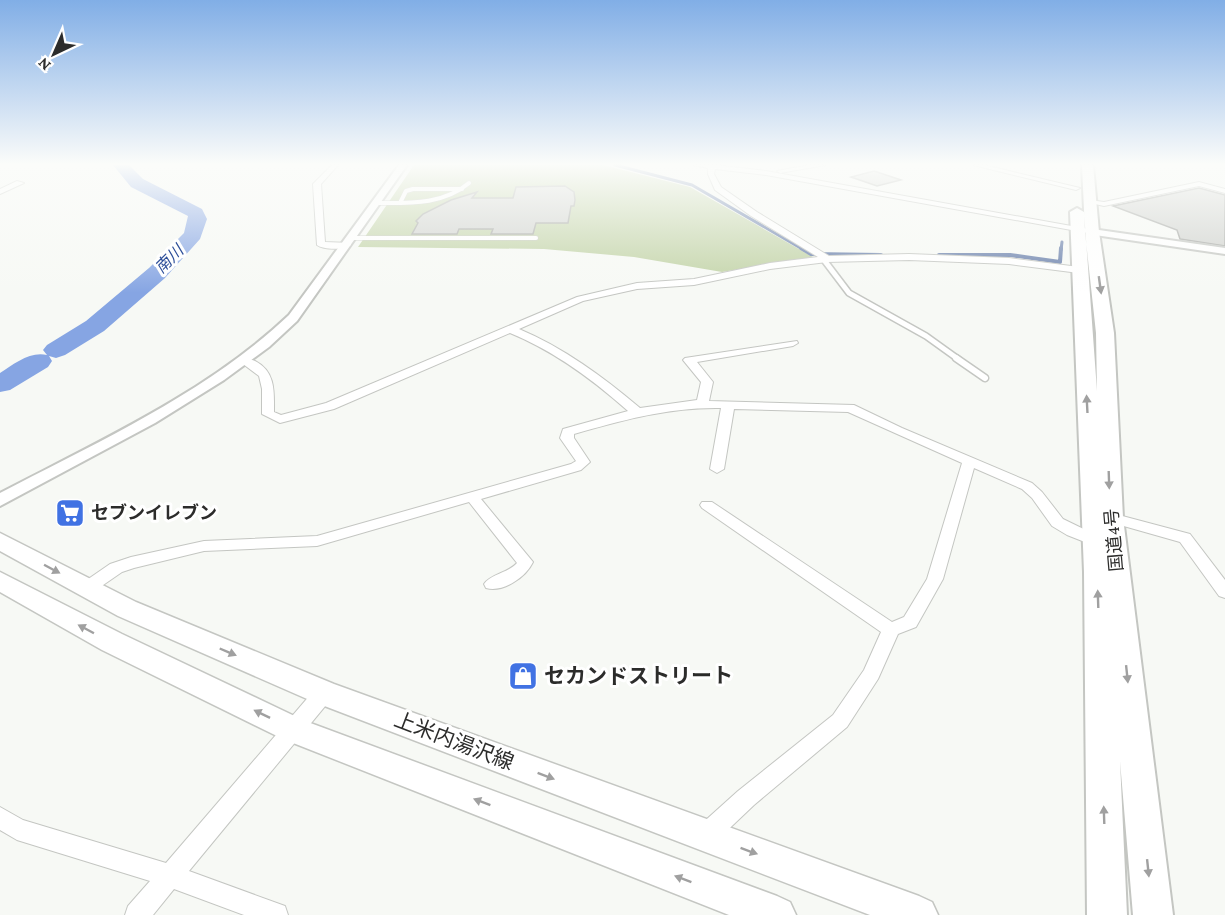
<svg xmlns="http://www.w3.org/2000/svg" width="1225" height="915" font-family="'Crimson Pro','Noto Sans JP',serif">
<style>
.green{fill:#c2d3a7}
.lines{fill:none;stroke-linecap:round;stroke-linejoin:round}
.stream-far1{stroke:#6b81ac;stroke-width:3}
.stream{stroke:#6b81ac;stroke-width:4}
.river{fill:#86a5e3;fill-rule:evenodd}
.building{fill:#cfd1cd;stroke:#a1a39f;stroke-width:1.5}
.service-far2-casing{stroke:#c4c6c2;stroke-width:5}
.service-far1-casing{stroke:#c4c6c2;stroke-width:8}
.service-casing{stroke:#c4c6c2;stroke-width:9}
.minor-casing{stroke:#c4c6c2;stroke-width:2}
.tertiary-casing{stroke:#c4c6c2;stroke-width:4}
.primary-casing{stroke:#c4c6c2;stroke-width:3}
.trunk-casing{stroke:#c4c6c2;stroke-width:4}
.service-far2{stroke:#fff;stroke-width:4}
.service-far1{stroke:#fff;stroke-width:5}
.service{stroke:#fff;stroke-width:6}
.minor{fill:#fff;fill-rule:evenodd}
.tertiary{fill:#fff;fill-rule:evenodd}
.primary{fill:#fff;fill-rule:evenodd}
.trunk{fill:#fff;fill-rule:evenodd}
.oneway{fill:#a0a0a0}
.labels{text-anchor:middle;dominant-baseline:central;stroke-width:6;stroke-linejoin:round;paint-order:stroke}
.far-water-label{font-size:16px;font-style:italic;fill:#2e4f99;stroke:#fff}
.poi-label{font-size:18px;font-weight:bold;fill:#2c2c2b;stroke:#fff;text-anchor:start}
.street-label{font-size:18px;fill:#2c2c2b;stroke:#fff}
.near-poi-label{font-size:21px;font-weight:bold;fill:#2c2c2b;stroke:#fff;text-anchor:start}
.near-street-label{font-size:21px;fill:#2c2c2b;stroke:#fff}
</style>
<rect width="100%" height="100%" fill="#f7f9f5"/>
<path class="green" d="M 414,165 L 603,165 L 690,187 L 813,257 L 722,272 L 634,257 L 544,249 L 358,247 Z"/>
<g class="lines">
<g class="stream-far1">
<path d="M 615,165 L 692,185 L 804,250"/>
<path d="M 1061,250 L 1062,242"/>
</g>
<g class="stream">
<path d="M 801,248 L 811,254 L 881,255"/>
<path d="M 939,255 L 1010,255 L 1060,262 L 1061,248"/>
</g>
<path class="river" d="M 113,165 L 129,165 L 143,179 L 202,209 L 207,219 L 200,239 L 165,278 L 104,331 L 65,355 L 56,358 L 49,356 L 52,361 L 48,367 L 10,390 L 0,392 L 0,373 C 14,364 30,351 47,355 L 43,350 L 47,345 L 86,321 L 149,268 L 184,233 L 188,216 L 131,187 Z"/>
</g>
<g class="building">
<path d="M 874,171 L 901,180 L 877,186 L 851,177 Z"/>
<path d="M 565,186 L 574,192 L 575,200 L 574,206 L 571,206 L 568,223 L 536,223 L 533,234 L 491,234 L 493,229 L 459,229 L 457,234 L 412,234 L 418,223 L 416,221 L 423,214 L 451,200 L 477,192 L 472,198 L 513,198 L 516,187 Z"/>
<path d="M 1199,188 L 1225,195 L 1225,246 L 1180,239 L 1177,230 L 1113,206 Z"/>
</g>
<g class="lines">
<g class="service-far2-casing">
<g id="service-far2">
<path d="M 376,203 C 409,203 443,205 469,183"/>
<path d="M 400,203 L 406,191 L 413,189 L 462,189"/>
<path d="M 352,238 L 536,238"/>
</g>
</g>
<g class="service-far1-casing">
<path id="service-far1" d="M 824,260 L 849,293 L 926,336 L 958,359"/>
</g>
<g class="service-casing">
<path id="service" d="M 956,358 L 985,378"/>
</g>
<g class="minor-casing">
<g id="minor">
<path d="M 332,165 L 338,165 L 321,184 L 325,242 L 350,243 L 351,245 C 344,250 324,250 317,245 L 313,184 Z"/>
<path d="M 694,165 L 715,165 L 766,171 L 1088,229 L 1092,231 L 1088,233 L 766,175 L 715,169 L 714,174 L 721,187 L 757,212 L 829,256 L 909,254 L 1009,258 L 1079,267 L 1084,270 L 1079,273 L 1009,264 L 909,260 L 827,262 L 770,269 L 694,285 L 637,289 L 583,301 L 519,329 C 564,348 602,376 640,408 L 697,400 L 701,382 L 683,360 L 685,358 L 797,341 L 798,343 L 793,346 L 697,362 L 713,382 L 709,401 L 854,405 L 902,428 L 1032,483 L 1042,492 L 1063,519 L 1100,537 L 1103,541 L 1100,545 L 1095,546 L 1067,535 L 1052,526 L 1032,498 L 1022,489 L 974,468 L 943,579 L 916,627 L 898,634 L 878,679 L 847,727 L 754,805 L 714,843 L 706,846 L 698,843 L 695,835 L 698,827 L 738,791 L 833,715 L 864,670 L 881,632 L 702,508 L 700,505 L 702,502 L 712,502 L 892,622 L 904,617 L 927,579 L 962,463 L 848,412 L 734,409 L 724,469 L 717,473 L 710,469 L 721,408 C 670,407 623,420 574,434 L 574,438 L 590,462 L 581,470 L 481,499 L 533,562 C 526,577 503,593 486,588 L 484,584 C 491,574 508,573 517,563 L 469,502 L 317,546 L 204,551 L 134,568 L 122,572 L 93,592 L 87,594 L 81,592 L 79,588 L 81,584 L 110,564 L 131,557 L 204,541 L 317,536 L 571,464 L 576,461 L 560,438 L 563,429 L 628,411 C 592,379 554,351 510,333 L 334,409 L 280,423 L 262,414 L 262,389 L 259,376 L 239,361 L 241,359 C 247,358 250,359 255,361 C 276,372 274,392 274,412 L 281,415 L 326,403 L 577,297 L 637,283 L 694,279 L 770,263 L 818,257 L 751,216 L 715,190 L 708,174 L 708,168 Z"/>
<path d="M 810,165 L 825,165 L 780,173 L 777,171 Z"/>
<path d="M 973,165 L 984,165 L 1080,188 L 1076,190 Z"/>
<path d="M 17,181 L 24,183 L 0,194 L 0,189 Z"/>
<path d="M 1199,182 L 1225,189 L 1225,193 L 1199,186 L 1104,206 L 1086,202 L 1090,200 L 1104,202 Z"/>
<path d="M 1111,513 L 1190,534 L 1225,580 L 1225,598 L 1219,596 L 1180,542 L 1106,521 L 1104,518 Z"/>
<path d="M 324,685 L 331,687 L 333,693 L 331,699 L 189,871 L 285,906 L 288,915 L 244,915 L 174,889 L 153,915 L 125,915 L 128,906 L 150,881 L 17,840 L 0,830 L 0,807 L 23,820 L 166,863 L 317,687 Z"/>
</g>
</g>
<g class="tertiary-casing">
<g id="tertiary">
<path d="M 399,165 L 407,165 L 297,321 L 269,347 L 224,380 L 155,423 L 0,506 L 0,493 C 98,442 208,392 289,315 Z"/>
<path d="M 1092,229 L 1225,248 L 1225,254 L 1088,234 L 1087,232 Z"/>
</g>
</g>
<g class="primary-casing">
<g id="primary">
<path d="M 0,533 L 136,602 L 334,684 L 919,896 L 932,902 L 938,915 L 870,915 L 314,702 L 118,616 L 0,551 Z"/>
<path d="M 0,572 L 122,634 L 305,721 L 777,896 L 790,902 L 796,915 L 729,915 L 283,739 L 102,650 L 0,592 Z"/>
</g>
</g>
<g class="trunk-casing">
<path id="trunk" d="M 1082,165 L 1093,165 L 1099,232 L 1114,333 L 1123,518 L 1173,915 L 1133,915 L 1120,761 L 1127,915 L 1087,915 L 1084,572 L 1070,212 L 1077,208 L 1084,212 L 1097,391 L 1096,333 L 1085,232 Z"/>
</g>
<use href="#service-far2" class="service-far2"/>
<use href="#service-far1" class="service-far1"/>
<use href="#service" class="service"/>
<use href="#minor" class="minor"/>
<use href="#tertiary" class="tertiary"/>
<use href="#primary" class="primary"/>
<use href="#trunk" class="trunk"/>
</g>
<defs><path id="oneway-solid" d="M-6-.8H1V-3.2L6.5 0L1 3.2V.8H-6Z" transform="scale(1.5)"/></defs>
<g class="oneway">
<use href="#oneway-solid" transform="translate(1100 285) rotate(82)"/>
<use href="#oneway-solid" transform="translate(1087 404) rotate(-93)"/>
<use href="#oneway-solid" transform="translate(1109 480) rotate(88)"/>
<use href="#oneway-solid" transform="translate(52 569) rotate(28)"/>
<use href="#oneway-solid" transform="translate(1098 599) rotate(-92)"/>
<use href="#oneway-solid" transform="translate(86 629) rotate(-152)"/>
<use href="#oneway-solid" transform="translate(228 652) rotate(23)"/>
<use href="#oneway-solid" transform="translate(1127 674) rotate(84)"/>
<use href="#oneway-solid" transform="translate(262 714) rotate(-154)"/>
<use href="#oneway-solid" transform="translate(546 776) rotate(21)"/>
<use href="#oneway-solid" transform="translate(482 802) rotate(-159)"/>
<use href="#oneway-solid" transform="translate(1104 815) rotate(-92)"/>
<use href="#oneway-solid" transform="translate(749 851) rotate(20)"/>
<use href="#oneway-solid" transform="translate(1148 868) rotate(84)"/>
<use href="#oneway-solid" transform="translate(683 879) rotate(-159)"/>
</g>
<linearGradient id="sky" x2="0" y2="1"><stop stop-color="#81aee6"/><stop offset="0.56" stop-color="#fbfcfa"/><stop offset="1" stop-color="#fbfcfa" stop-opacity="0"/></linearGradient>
<rect width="1225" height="293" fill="url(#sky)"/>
<defs>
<g id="supermarket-square" transform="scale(1.5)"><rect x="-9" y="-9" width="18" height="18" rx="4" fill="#4172e3" stroke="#fff"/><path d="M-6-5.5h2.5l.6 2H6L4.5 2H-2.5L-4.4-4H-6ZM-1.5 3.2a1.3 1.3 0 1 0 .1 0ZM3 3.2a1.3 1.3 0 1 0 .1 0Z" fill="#fff"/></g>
<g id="shop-square" transform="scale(1.5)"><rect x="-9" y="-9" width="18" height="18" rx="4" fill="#4172e3" stroke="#fff"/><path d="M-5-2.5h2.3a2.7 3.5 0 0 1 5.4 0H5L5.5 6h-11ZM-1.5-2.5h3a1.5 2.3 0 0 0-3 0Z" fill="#fff"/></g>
</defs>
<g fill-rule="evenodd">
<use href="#supermarket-square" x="70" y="513"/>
<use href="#shop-square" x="523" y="676"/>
</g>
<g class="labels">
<g class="far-water-label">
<text transform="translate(169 259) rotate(-45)">南川</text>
</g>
<g class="poi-label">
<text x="91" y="513">セブンイレブン</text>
</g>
<g class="street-label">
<text transform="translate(1114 540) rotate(-95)">国道4号</text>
</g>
<g class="near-poi-label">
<text x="544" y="676">セカンドストリート</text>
</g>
<g class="near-street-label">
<text transform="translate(454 741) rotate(21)">上米内湯沢線</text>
</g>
</g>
<g transform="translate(54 54) rotate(224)" stroke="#ffffff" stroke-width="4.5" paint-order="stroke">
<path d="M0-4.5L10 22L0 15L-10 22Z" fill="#2c2c2b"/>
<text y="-9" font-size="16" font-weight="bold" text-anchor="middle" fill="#2c2c2b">N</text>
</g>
</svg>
